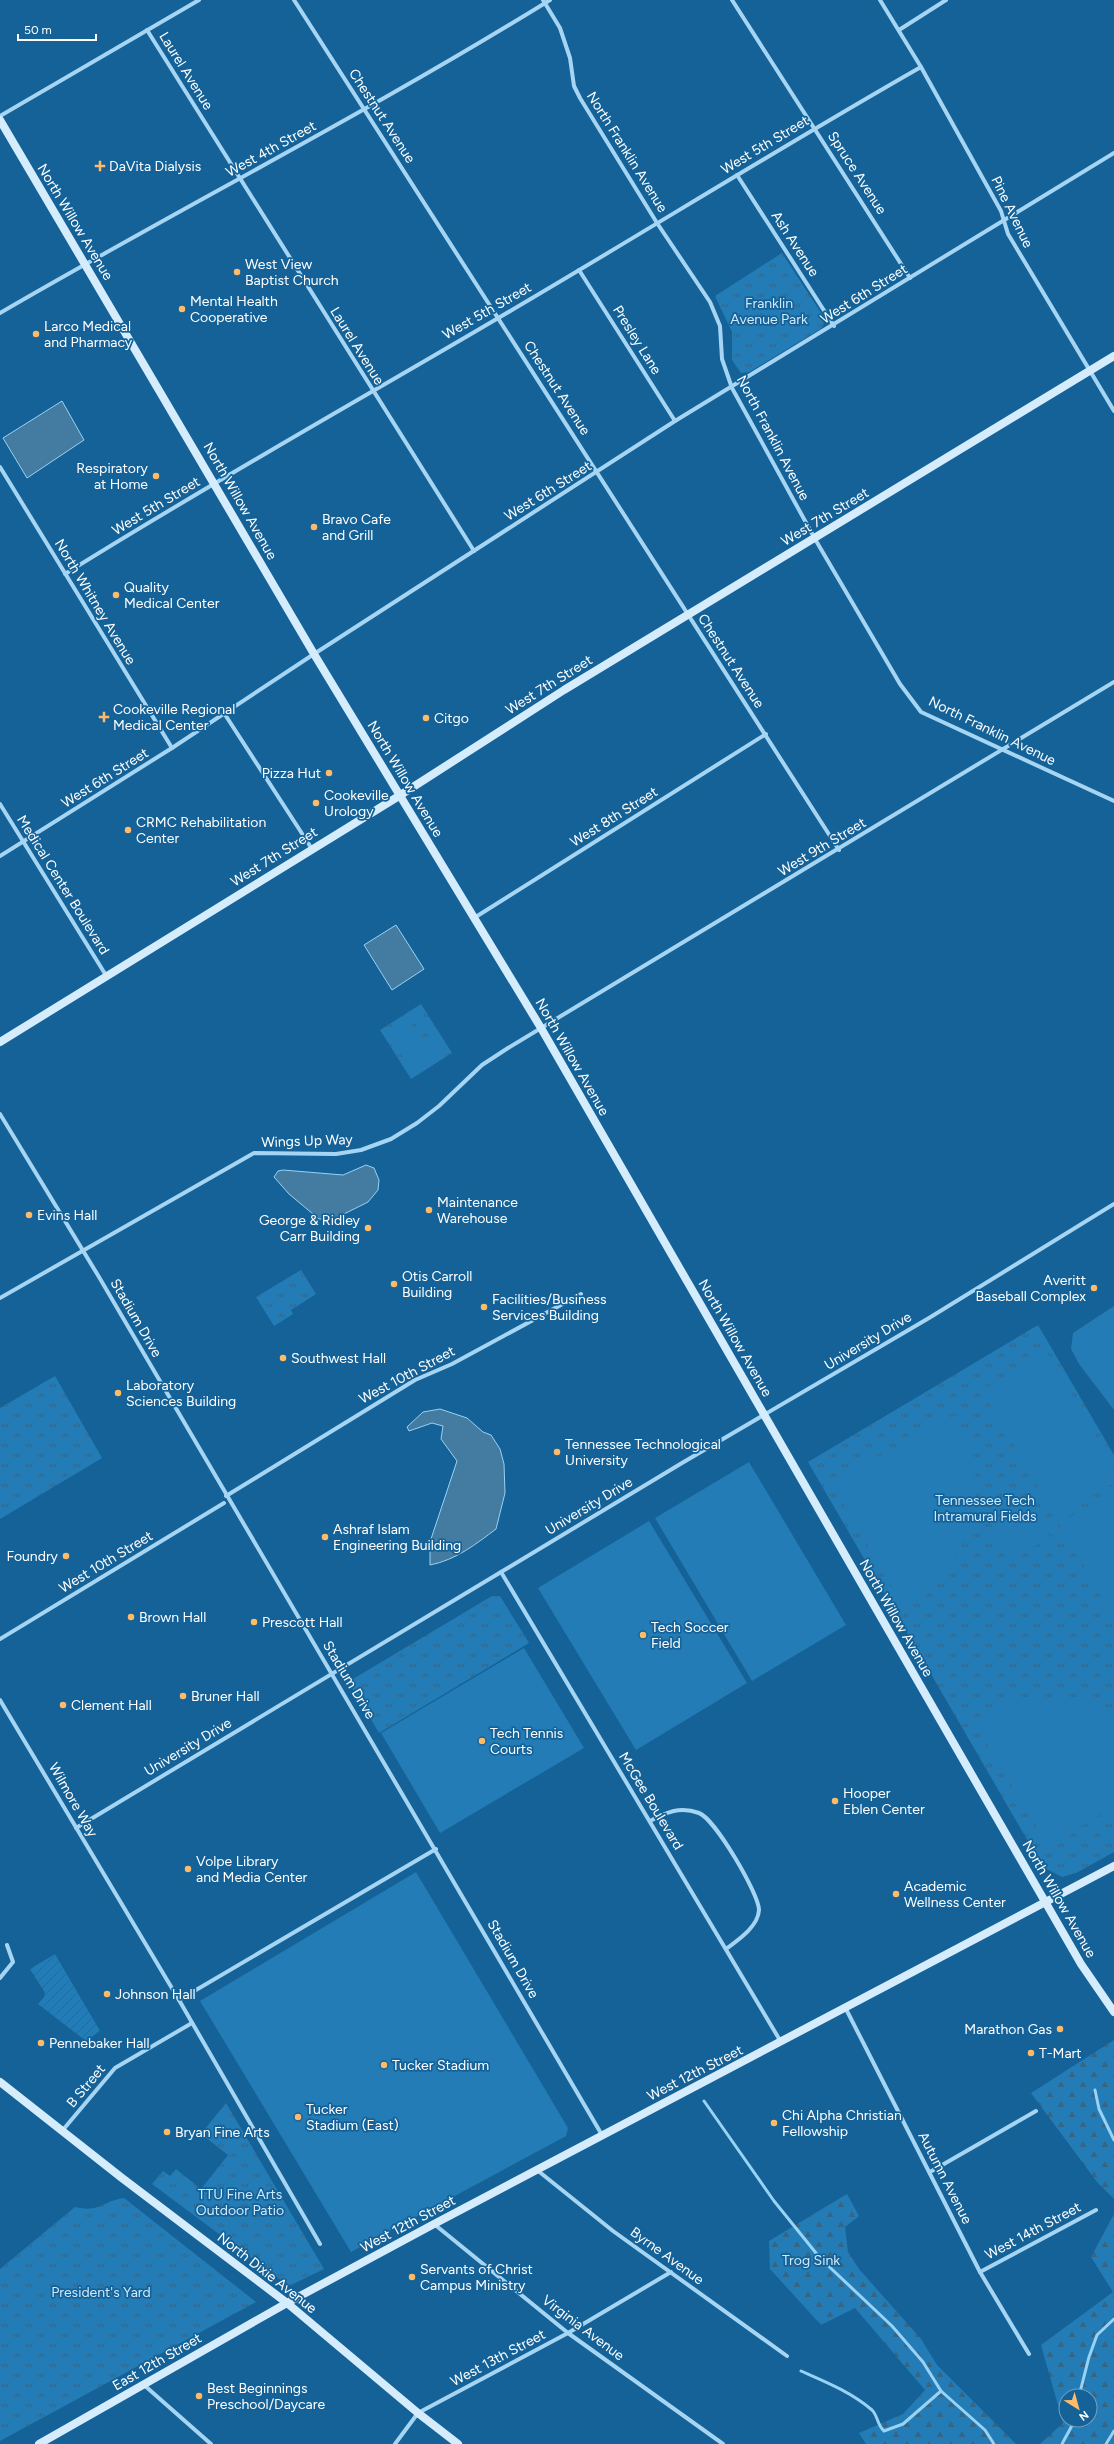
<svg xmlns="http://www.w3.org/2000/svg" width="1114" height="2444" font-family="Figtree,sans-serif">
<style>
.grass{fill:url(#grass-tufts)}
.forest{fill:url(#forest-firs);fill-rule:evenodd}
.garden{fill:url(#garden-furrows)}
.pitch{fill:#237cb5}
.water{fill:#447ca1;stroke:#98d2f5}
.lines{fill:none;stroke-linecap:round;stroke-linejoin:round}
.stream{stroke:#98d2f5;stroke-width:3}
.street{stroke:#a6d5f3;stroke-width:4}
.secondary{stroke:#d5ecfc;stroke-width:8}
.poi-dot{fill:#ffbb67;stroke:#146298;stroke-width:1.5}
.labels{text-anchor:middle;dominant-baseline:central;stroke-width:3.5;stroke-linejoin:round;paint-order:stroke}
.street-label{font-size:14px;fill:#fff;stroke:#146298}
.poi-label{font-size:14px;fill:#fff;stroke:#146298;text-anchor:start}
.park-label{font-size:14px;fill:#ceeafd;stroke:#146298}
</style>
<defs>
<pattern id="grass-tufts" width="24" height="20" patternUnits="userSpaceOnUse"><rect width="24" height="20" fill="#237cb5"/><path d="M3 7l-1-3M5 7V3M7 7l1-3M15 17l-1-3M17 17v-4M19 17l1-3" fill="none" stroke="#356686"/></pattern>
<pattern id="forest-firs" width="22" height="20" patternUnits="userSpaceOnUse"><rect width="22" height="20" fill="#237cb5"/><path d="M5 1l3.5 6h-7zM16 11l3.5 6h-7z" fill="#356686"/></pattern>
<pattern id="garden-furrows" width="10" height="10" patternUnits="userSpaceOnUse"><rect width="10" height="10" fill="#237cb5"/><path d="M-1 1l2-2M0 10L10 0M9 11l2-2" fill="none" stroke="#356686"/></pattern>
</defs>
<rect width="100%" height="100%" fill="#146298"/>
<g class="grass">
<path d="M 782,253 L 825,319 L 822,328 L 749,372 L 741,373 L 732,360 L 732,332 L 715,296 Z"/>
<path d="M 421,1004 L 452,1053 L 411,1079 L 380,1030 Z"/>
<path d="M 301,1270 L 316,1294 L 291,1310 L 293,1314 L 274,1326 L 256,1297 Z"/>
<path d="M 1038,1325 L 1114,1455 L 1114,1852 L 1076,1873 L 1062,1877 L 1043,1867 L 808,1462 Z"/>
<path d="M 55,1376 L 102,1458 L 0,1519 L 0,1408 Z"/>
<path d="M 492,1596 L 500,1596 L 529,1643 L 379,1733 L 351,1686 L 353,1679 Z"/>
<path d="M 226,2103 L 324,2269 L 289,2286 L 152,2184 L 163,2171 L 170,2176 L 176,2169 L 201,2189 L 228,2155 L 201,2134 Z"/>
<path d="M 124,2198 L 256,2302 L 0,2441 L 0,2269 L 75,2207 C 100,2213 102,2201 124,2198 Z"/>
</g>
<g class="forest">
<path d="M 1114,2040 L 1114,2199 L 1097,2182 L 1031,2093 Z"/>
<path d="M 847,2194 L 859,2216 L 845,2227 L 848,2252 L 859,2269 L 921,2339 L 937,2365 L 1016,2444 L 866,2444 L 859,2433 L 903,2414 L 925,2390 L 855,2308 L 821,2325 L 770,2269 L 769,2241 Z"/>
<path d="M 1114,2214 L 1114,2444 L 1040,2444 L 1063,2423 L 1041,2345 L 1113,2292 L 1091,2257 ZM 1066,2396 L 1090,2396 L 1090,2420 L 1066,2420 Z"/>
</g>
<path class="garden" d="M 55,1954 L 100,2031 L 86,2041 L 38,2004 L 44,1997 L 45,1993 L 30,1969 Z"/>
<g class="pitch">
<path d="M 419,1009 L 431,1027 L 423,1032 L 412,1014 Z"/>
<path d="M 408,1020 L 432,1057 L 411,1070 L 388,1032 Z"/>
<path d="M 433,1034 L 445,1051 L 437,1056 L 426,1038 Z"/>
<path d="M 1114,1306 L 1114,1410 L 1079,1364 L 1071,1349 L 1073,1333 Z"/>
<path d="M 1047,1352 L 1114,1468 L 1114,1483 L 1055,1516 L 982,1390 Z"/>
<path d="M 954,1415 C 997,1487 973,1565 902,1606 L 836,1490 L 840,1478 Z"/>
<path d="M 749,1462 L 846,1625 L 752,1681 L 655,1518 Z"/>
<path d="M 1114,1491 L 1114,1619 L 1059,1523 Z"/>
<path d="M 1027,1499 L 1050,1537 L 1013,1559 L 990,1522 Z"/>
<path d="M 649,1521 L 747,1683 L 636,1750 L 538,1588 Z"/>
<path d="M 524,1648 L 584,1748 L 440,1833 L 381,1733 Z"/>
<path d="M 1036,1698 L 1084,1701 L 1114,1715 L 1114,1806 L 1055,1842 L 1043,1838 L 974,1721 L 1006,1705 Z"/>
<path d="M 416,1872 L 568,2128 L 566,2136 L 351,2252 L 200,2001 Z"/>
</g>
<g class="water">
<path d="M 62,401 L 84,440 L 27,478 L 3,438 Z"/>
<path d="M 396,925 L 424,969 L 392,990 L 364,945 Z"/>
<path d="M 366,1165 L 374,1168 L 379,1180 L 378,1190 L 368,1202 L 334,1219 L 319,1219 L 289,1194 L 274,1177 L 278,1171 L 283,1170 L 343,1175 Z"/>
<path d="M 440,1409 L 467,1418 L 483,1432 L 491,1435 L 500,1449 L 504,1464 L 505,1493 L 496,1529 C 476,1544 456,1560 430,1565 L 430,1542 L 457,1461 L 441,1439 L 443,1426 L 432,1423 L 409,1431 L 407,1427 L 423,1412 Z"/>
</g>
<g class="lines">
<g class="stream">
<path d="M 1095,2090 L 1099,2109 L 1114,2140"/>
<path d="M 704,2101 L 774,2201 L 820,2258 L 892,2326 L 923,2362 L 941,2391"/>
<path d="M 801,2371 C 826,2382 851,2392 872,2410 C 878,2416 877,2425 884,2431 L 903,2424 L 941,2391 L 985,2430 L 994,2444"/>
<path d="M 1079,2396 L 1089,2357 L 1097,2335 L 1114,2319"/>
<path d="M 1062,2444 L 1075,2420"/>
<path d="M 1106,2444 L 1114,2431"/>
</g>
<g class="street">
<path d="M 294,0 L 839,850"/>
<path d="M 543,0 L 560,28 L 570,58 L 574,86 L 580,98 L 657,223 L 710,302 L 720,326 L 722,359 L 732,388 L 815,539 L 900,684 L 921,712 L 1114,801"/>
<path d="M 732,0 L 910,278"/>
<path d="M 880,0 L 921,67 L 1001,211 L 1008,234 L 1114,411"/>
<path d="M 147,30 L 474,551"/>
<path d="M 899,30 L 946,0"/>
<path d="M 0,116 L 199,0"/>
<path d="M 737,175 L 834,326"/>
<path d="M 579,270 L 675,421"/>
<path d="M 0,313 C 182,207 371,111 550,0"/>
<path d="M 0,467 L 172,748"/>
<path d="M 65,574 C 207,485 354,403 500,317 C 640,235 779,148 921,67"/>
<path d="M 224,713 L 312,849"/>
<path d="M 0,804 L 107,977"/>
<path d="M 0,856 L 172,748 L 314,654 L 675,421 L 1114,153"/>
<path d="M 474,918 L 766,734"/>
<path d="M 0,1114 L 99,1277 L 602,2135"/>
<path d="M 0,1298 L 254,1153 L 336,1154 L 361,1150 L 391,1139 L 417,1123 L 439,1106 L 482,1065 L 508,1048 L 1114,682"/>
<path d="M 226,1496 L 415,1380 L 452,1364 L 581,1294"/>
<path d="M 501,1572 L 781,2042"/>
<path d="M 0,1639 L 224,1503"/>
<path d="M 0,1700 L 179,2000 L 320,2244"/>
<path d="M 650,1821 C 667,1812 680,1806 699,1813 C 715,1819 759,1894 759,1910 C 758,1927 738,1940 726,1949"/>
<path d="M 76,1828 L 682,1463 L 929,1318 L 1114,1204"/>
<path d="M 0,1978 L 13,1962 L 7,1945"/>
<path d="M 179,2000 L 436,1849"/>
<path d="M 846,2009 L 980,2272 L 1029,2354"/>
<path d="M 62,2131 L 115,2068 L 192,2023"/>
<path d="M 537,2170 L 613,2231 L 787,2356"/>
<path d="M 930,2172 L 1036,2111"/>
<path d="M 434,2224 L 568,2333 L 723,2444"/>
<path d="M 980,2272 L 1096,2210"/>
<path d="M 144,2385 L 211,2444"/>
<path d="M 395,2444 L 418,2413 L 568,2333 L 671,2272"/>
</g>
<g class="secondary">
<path d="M 0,120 L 314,654 L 541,1028 L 1081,1964 L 1114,2012"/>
<path d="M 0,1042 L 399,796 L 564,690 L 1114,356"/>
<path d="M 0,2082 L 122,2178 L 287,2303 L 418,2413 L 458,2444"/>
<path d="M 39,2444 L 287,2303 L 434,2224 L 1114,1866"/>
</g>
</g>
<g class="poi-dot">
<path d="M98 160h4v4h4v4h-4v4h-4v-4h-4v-4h4z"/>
<circle cx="237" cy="272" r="4"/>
<circle cx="182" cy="309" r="4"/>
<circle cx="36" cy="334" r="4"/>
<circle cx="156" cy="476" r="4"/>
<circle cx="314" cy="527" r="4"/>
<circle cx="116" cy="595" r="4"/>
<path d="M102 711h4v4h4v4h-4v4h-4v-4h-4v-4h4z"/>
<circle cx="426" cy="718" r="4"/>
<circle cx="329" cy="773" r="4"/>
<circle cx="316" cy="803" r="4"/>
<circle cx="128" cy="830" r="4"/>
<circle cx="429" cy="1210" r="4"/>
<circle cx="29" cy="1215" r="4"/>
<circle cx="368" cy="1228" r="4"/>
<circle cx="394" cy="1284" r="4"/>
<circle cx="1094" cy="1288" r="4"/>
<circle cx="484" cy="1307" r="4"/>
<circle cx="283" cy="1358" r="4"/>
<circle cx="118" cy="1393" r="4"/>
<circle cx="557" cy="1452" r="4"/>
<circle cx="325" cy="1537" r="4"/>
<circle cx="66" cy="1556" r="4"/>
<circle cx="131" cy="1617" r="4"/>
<circle cx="254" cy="1622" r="4"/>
<circle cx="643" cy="1635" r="4"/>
<circle cx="183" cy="1696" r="4"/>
<circle cx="63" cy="1705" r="4"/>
<circle cx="482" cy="1741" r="4"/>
<circle cx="835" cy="1801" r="4"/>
<circle cx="188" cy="1869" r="4"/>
<circle cx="896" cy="1894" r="4"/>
<circle cx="107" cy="1994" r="4"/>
<circle cx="1060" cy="2029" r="4"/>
<circle cx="41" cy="2043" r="4"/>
<circle cx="1031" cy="2053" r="4"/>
<circle cx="384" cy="2065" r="4"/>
<circle cx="298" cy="2117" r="4"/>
<circle cx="774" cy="2123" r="4"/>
<circle cx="167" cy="2132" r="4"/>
<circle cx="412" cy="2277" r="4"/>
<circle cx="199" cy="2396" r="4"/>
</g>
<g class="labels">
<g class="street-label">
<text transform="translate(186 71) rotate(58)">Laurel Avenue</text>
<text transform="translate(382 116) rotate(57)">Chestnut Avenue</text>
<text transform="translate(765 145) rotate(-31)">West 5th Street</text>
<text transform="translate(271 149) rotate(-29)">West 4th Street</text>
<text transform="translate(627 152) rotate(58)">North Franklin Avenue</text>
<text transform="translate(857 173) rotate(57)">Spruce Avenue</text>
<text transform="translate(1012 212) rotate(64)">Pine Avenue</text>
<text transform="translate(75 222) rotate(59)">North Willow Avenue</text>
<text transform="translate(795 244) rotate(57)">Ash Avenue</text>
<text transform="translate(864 294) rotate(-32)">West 6th Street</text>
<text transform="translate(487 311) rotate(-30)">West 5th Street</text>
<text transform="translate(637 340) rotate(58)">Presley Lane</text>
<text transform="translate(357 346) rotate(58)">Laurel Avenue</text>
<text transform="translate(557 388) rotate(57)">Chestnut Avenue</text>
<text transform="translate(773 438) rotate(62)">North Franklin Avenue</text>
<text transform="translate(548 491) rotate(-32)">West 6th Street</text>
<text transform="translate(240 501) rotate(60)">North Willow Avenue</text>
<text transform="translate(156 506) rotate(-31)">West 5th Street</text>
<text transform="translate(825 517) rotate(-31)">West 7th Street</text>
<text transform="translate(95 602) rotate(59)">North Whitney Avenue</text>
<text transform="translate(731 661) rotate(57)">Chestnut Avenue</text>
<text transform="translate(549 685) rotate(-32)">West 7th Street</text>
<text transform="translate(992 731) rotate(26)">North Franklin Avenue</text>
<text transform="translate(105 778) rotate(-32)">West 6th Street</text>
<text transform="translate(405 779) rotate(59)">North Willow Avenue</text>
<text transform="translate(614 817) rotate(-32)">West 8th Street</text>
<text transform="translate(822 847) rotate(-31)">West 9th Street</text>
<text transform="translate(274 857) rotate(-32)">West 7th Street</text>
<text transform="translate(63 885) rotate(58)">Medical Center Boulevard</text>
<text transform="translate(572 1057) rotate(60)">North Willow Avenue</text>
<text transform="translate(307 1141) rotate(-2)">Wings Up Way</text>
<text transform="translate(136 1318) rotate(60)">Stadium Drive</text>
<text transform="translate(735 1338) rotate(60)">North Willow Avenue</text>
<text transform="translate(868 1341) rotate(-31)">University Drive</text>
<text transform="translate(407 1375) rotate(-28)">West 10th Street</text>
<text transform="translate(589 1506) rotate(-31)">University Drive</text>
<text transform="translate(106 1562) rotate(-31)">West 10th Street</text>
<text transform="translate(896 1618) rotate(60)">North Willow Avenue</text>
<text transform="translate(349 1680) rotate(59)">Stadium Drive</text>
<text transform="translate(188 1747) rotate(-31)">University Drive</text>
<text transform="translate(73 1800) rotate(60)">Wilmore Way</text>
<text transform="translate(651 1801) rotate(59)">McGee Boulevard</text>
<text transform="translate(1059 1899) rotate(60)">North Willow Avenue</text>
<text transform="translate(513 1959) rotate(60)">Stadium Drive</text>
<text transform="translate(695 2073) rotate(-27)">West 12th Street</text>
<text transform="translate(86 2086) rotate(-50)">B Street</text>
<text transform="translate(945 2178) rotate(63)">Autumn Avenue</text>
<text transform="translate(408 2224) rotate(-28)">West 12th Street</text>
<text transform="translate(1033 2231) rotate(-28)">West 14th Street</text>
<text transform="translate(667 2256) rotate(36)">Byrne Avenue</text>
<text transform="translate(267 2273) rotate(38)">North Dixie Avenue</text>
<text transform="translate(583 2328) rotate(37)">Virginia Avenue</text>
<text transform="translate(498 2358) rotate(-28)">West 13th Street</text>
<text transform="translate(157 2362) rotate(-30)">East 12th Street</text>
</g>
<g class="poi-label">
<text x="109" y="166">DaVita Dialysis</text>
<text x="245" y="264">West View<tspan x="245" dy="16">Baptist Church</tspan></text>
<text x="190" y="301">Mental Health<tspan x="190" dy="16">Cooperative</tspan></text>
<text x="44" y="326">Larco Medical<tspan x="44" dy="16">and Pharmacy</tspan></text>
<text x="148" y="468" text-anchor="end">Respiratory<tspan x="148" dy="16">at Home</tspan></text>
<text x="322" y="519">Bravo Cafe<tspan x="322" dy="16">and Grill</tspan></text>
<text x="124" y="587">Quality<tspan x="124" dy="16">Medical Center</tspan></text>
<text x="113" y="709">Cookeville Regional<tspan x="113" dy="16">Medical Center</tspan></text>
<text x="434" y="718">Citgo</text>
<text x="321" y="773" text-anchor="end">Pizza Hut</text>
<text x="324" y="795">Cookeville<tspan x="324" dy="16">Urology</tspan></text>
<text x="136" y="822">CRMC Rehabilitation<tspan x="136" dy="16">Center</tspan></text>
<text x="437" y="1202">Maintenance<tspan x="437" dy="16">Warehouse</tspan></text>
<text x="37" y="1215">Evins Hall</text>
<text x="360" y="1220" text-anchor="end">George &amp; Ridley<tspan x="360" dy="16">Carr Building</tspan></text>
<text x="402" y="1276">Otis Carroll<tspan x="402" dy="16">Building</tspan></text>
<text x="1086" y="1280" text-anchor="end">Averitt<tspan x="1086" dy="16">Baseball Complex</tspan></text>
<text x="492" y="1299">Facilities/Business<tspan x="492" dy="16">Services Building</tspan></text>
<text x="291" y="1358">Southwest Hall</text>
<text x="126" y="1385">Laboratory<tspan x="126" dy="16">Sciences Building</tspan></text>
<text x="565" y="1444">Tennessee Technological<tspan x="565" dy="16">University</tspan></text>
<text x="333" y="1529">Ashraf Islam<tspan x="333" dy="16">Engineering Building</tspan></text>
<text x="58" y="1556" text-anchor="end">Foundry</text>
<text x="139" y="1617">Brown Hall</text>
<text x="262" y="1622">Prescott Hall</text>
<text x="651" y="1627">Tech Soccer<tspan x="651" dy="16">Field</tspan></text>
<text x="191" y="1696">Bruner Hall</text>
<text x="71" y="1705">Clement Hall</text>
<text x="490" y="1733">Tech Tennis<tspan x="490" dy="16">Courts</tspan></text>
<text x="843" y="1793">Hooper<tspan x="843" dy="16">Eblen Center</tspan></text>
<text x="196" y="1861">Volpe Library<tspan x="196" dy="16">and Media Center</tspan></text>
<text x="904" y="1886">Academic<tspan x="904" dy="16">Wellness Center</tspan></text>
<text x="115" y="1994">Johnson Hall</text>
<text x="1052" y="2029" text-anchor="end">Marathon Gas</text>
<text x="49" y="2043">Pennebaker Hall</text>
<text x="1039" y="2053">T-Mart</text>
<text x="392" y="2065">Tucker Stadium</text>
<text x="306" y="2109">Tucker<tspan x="306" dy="16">Stadium (East)</tspan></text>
<text x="782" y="2115">Chi Alpha Christian<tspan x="782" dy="16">Fellowship</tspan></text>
<text x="175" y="2132">Bryan Fine Arts</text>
<text x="420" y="2269">Servants of Christ<tspan x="420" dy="16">Campus Ministry</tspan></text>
<text x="207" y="2388">Best Beginnings<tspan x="207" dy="16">Preschool/Daycare</tspan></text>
</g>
<g class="park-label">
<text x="769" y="303">Franklin<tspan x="769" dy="16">Avenue Park</tspan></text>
<text x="985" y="1500">Tennessee Tech<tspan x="985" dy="16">Intramural Fields</tspan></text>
<text x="240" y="2194">TTU Fine Arts<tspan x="240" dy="16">Outdoor Patio</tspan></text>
<text x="811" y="2260">Trog Sink</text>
<text x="101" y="2292">President's Yard</text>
</g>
</g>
<g transform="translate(1078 2408) rotate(143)"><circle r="19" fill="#146298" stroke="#72a1c1"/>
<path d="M0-3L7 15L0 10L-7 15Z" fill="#ffbb67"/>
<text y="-6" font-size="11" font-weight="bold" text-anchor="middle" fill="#ffffff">N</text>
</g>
<path d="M18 34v6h78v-6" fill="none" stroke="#ffffff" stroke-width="2"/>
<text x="24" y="34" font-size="12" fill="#ffffff" stroke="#146298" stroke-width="3" paint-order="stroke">50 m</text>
</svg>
